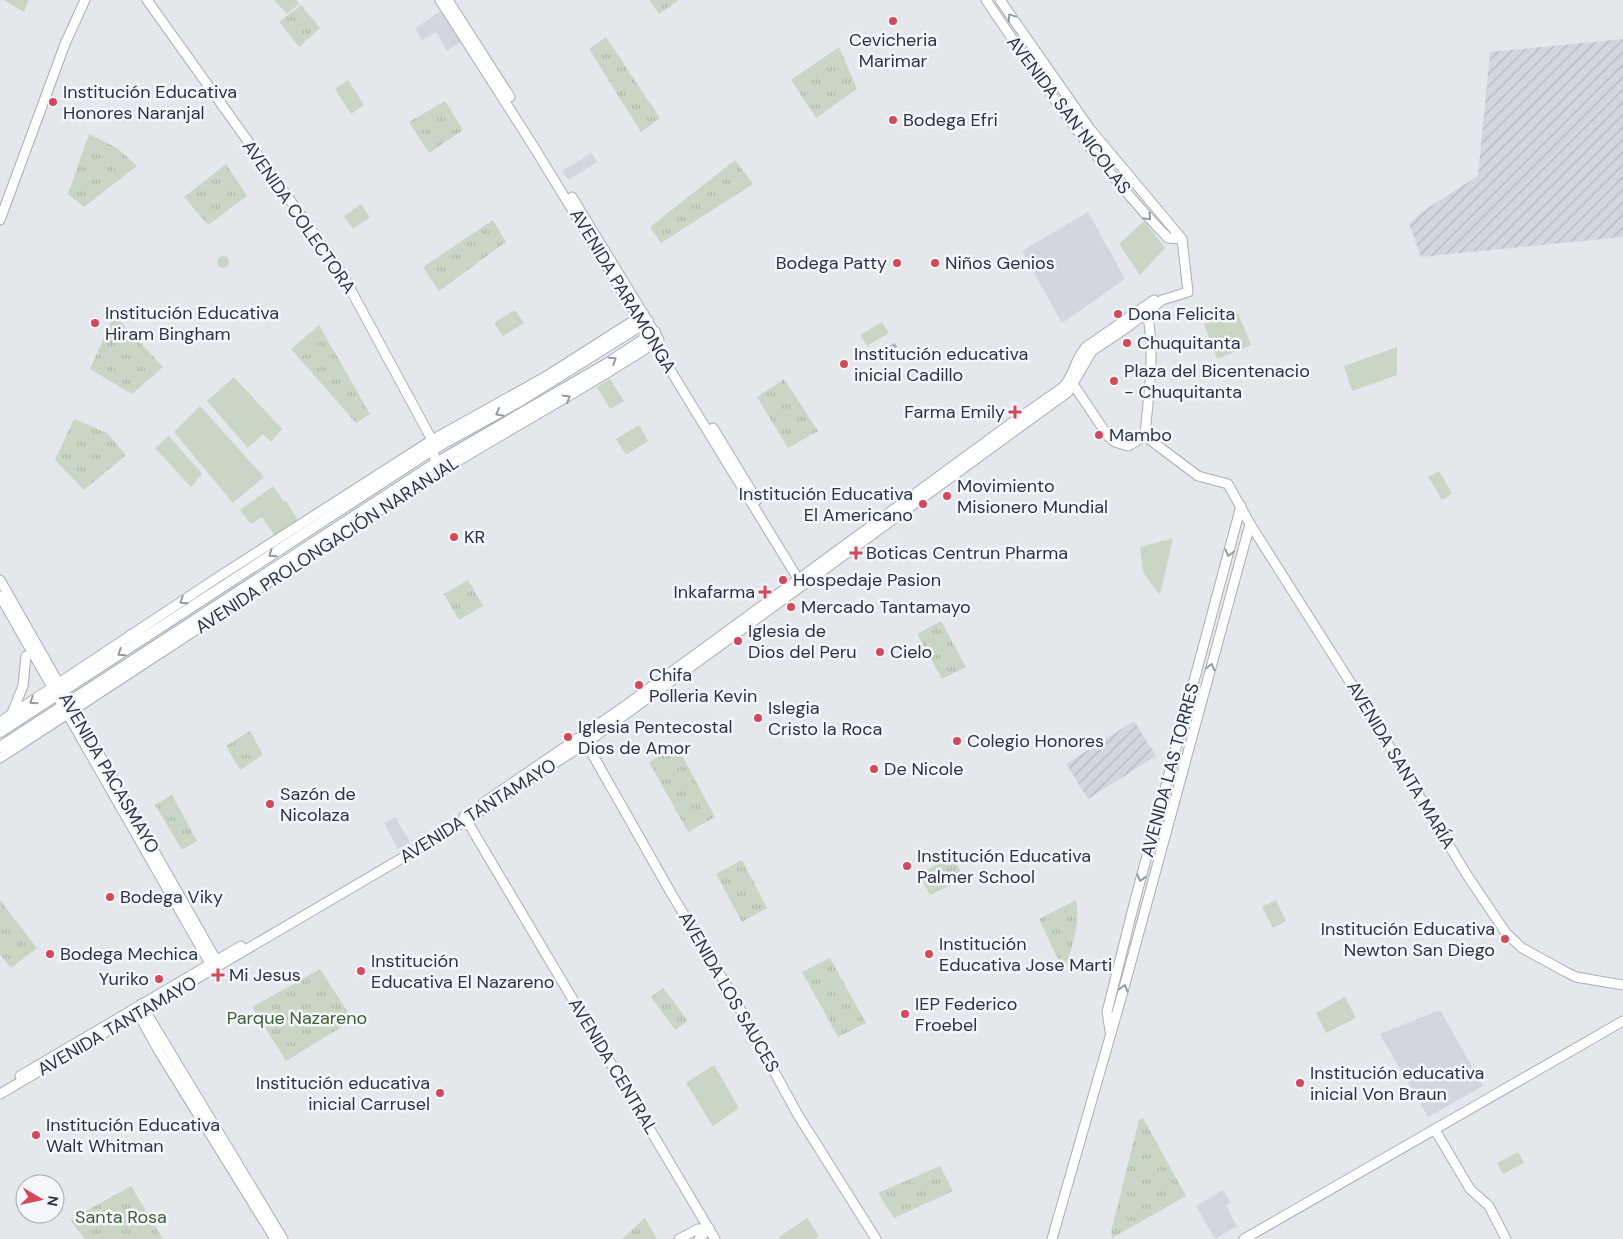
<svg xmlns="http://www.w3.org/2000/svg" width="1623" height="1239" font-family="'DM Sans',sans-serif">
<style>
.built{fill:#d2d6de}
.industrial{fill:url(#industrial-furrows)}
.grass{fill:#c9d6c5}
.park{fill:url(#park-tufts)}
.water{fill:#9fb4cc}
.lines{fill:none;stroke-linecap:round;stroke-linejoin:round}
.secondary-casing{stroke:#a9aeb7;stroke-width:11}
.primary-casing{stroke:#a3abb8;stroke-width:12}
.secondary{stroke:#fff;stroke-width:9}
.primary{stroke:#fff;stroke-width:10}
.oneway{stroke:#959aa2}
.poi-dot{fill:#d1495b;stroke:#f4f6f9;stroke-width:2}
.labels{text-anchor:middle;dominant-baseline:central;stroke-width:5;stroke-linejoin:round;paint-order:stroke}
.poi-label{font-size:18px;fill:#2b3445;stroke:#f4f6f9;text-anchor:start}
.street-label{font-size:18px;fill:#2b3445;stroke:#f4f6f9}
.park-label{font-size:18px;fill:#3f6138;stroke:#f4f6f9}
</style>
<defs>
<pattern id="industrial-furrows" width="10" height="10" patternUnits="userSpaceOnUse" patternTransform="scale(1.25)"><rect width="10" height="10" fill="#d2d6de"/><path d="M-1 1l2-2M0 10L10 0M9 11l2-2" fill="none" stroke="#b4b8c0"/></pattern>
<pattern id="park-tufts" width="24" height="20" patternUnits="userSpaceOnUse" patternTransform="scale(1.25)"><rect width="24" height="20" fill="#c9d6c5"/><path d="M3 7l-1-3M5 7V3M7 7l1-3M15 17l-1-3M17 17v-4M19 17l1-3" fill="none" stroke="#adb8ab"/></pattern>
</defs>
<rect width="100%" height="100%" fill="#e4e7ec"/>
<g class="built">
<path d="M 444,9 L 463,40 L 447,51 L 436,32 L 422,40 L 415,28 Z"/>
<path d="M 592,153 L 597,162 L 570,179 L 567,178 L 562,171 Z"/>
<path d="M 1088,212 L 1125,279 L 1062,323 L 1022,251 Z"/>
<path d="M 395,817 L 410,842 L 398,849 L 384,823 Z"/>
<path d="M 1440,1010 L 1483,1086 L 1428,1117 L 1380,1034 Z"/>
<path d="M 1223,1190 L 1230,1202 L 1226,1205 L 1237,1226 L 1215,1239 L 1196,1206 Z"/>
</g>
<g class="industrial">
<path d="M 1623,39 L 1623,237 L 1421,257 L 1409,224 L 1423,211 L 1478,176 L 1490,52 Z"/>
<path d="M 1134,721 L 1156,756 L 1088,799 L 1066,764 Z"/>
</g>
<g class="grass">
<path d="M 274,0 L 296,0 L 299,4 L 287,14 Z"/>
<path d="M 348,80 L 364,105 L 351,114 L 335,89 Z"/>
<path d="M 361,204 L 370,217 L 353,229 L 344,216 Z"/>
<path d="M 1144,221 L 1165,248 L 1140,275 L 1119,244 Z"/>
<circle cx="223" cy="262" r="6"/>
<path d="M 515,310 L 524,323 L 503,336 L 494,323 Z"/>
<path d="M 1237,311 L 1251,345 L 1217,359 L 1204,324 Z"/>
<path d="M 882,322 L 889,333 L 867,346 L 860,335 Z"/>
<path d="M 1397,347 L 1397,375 L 1352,391 L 1344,366 Z"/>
<path d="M 234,377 L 282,429 L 271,442 L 263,434 L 248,448 L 207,401 Z"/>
<path d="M 610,379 L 624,401 L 610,409 L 597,387 Z"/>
<path d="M 200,406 L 264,477 L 233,503 L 174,432 Z"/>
<path d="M 639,425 L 648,441 L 626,455 L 616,439 Z"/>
<path d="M 169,436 L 202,474 L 191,487 L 155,448 Z"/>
<path d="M 1439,471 L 1452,493 L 1442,500 L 1428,477 Z"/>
<path d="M 273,486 L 284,502 L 286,501 L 298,520 L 275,536 L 262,517 L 251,524 L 240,510 Z"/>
<path d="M 1173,538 L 1160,595 L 1143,572 L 1140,547 Z"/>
<path d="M 1276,900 L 1286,921 L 1273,928 L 1262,907 Z"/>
<path d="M 1345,997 L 1356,1018 L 1326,1033 L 1316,1013 Z"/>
<path d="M 714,1065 L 739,1108 L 713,1126 L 686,1083 Z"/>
<path d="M 1518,1152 L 1524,1163 L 1503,1174 L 1497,1163 Z"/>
<path d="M 807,1218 L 819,1236 L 815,1239 L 781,1239 L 779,1237 Z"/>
</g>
<g class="park">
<path d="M 4,0 L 29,0 L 24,12 Z"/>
<path d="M 649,0 L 679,0 L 659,14 Z"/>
<path d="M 301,5 L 320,28 L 299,47 L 279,22 Z"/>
<path d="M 606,37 L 660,118 L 641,132 L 589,49 Z"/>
<path d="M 839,47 L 857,89 L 816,118 L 791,80 Z"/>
<path d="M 445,101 L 463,130 L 429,153 L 409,122 Z"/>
<path d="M 89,134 L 117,148 L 137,166 L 84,207 L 68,194 Z"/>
<path d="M 735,160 L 753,184 L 661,243 L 650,227 Z"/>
<path d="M 226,164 L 247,196 L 208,225 L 184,197 Z"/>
<path d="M 493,220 L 506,242 L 439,291 L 423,267 Z"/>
<path d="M 114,315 L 163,367 L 132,394 L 90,369 Z"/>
<path d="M 319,325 L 370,414 L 356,423 L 291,349 Z"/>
<path d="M 784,379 L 818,431 L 788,448 L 757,397 Z"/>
<path d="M 74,419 L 107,433 L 126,455 L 84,490 L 55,460 Z"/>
<path d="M 468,580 L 483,606 L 459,620 L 444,594 Z"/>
<path d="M 941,621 L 966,667 L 942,679 L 917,634 Z"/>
<path d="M 250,731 L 263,755 L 240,770 L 226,746 Z"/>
<path d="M 677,746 L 715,817 L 688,832 L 649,762 Z"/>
<path d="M 172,795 L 197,841 L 182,850 L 155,805 Z"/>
<path d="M 953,856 L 964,879 L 930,895 L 919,874 Z"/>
<path d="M 742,860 L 767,908 L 742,922 L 716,874 Z"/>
<path d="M 0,900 L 37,948 L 11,968 L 0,954 Z"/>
<path d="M 1076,900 C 1081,925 1071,949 1064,972 L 1039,919 Z"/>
<path d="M 830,958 L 866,1023 L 838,1037 L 802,972 Z"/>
<path d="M 320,969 L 353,1020 L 286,1061 L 252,1007 Z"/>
<path d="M 663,988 L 688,1021 L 675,1030 L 651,997 Z"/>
<path d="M 1143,1118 L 1186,1196 L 1112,1238 L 1111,1232 L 1139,1120 Z"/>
<path d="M 940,1166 L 953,1191 L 894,1218 L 878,1193 Z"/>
<path d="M 131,1186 L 163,1239 L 85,1239 L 70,1220 Z"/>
<path d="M 645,1218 L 657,1239 L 622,1239 Z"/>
</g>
<path class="water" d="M 895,343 L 897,347 L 879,357 L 877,353 Z"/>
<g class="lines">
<g class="secondary-casing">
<g id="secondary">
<path d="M 147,0 L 340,270 L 432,440 L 436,469"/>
<path d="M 440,0 L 532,144 L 800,582"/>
<path d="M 448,0 L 510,97"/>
<path d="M 986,0 C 1042,83 1098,166 1168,238 L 1182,239"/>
<path d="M 572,197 L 658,338"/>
<path d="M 0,220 L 65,44 L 85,0"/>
<path d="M 1073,384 L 1108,436 L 1115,442 L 1128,446 L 1145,436 C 1148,396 1156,353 1147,313"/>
<path d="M 713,428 L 757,500"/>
<path d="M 1145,436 L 1198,476 L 1228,484 L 1250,524 L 1359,696 L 1467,875 L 1506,933 L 1522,948 L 1566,972 L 1576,977 L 1623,985"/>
<path d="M 0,580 L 219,965"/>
<path d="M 0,596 L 212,967"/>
<path d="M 12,713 L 23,686 L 26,656"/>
<path d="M 0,722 L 223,574 L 432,440 L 545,377 L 644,314"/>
<path d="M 586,743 L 671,893 L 730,991 L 798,1115 L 876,1239"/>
<path d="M 0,758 C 145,664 288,568 434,476 C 508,429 586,389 659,340"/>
<path d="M 483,803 L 625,706 L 1013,422 L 1062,388 C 1074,377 1074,360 1086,347 L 1154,300"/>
<path d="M 464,816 L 715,1239"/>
<path d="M 141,1004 L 283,1239"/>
<path d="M 135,1008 L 160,1053 L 275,1239"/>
<path d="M 1110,1031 L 1107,1012 L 1134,904 L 1241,506"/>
<path d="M 20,1076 L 241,946"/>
<path d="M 0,1094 L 467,820 L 586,743 L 1068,392 L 1092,351 L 1129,326 L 1162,300 L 1188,292 L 1182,239 L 1090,129 L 1000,0"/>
<path d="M 1435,1130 L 1470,1189 L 1489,1206 L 1506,1239"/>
<path d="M 679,1239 L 698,1229 L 709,1228"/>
<path d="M 699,1239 L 709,1228"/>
<path d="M 1052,1239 L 1122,995 L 1250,524"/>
<path d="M 1244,1239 L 1623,1021"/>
</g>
</g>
<g class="primary-casing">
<g id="primary">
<path d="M 504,400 L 520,401"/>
<path d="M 131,635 L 146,637"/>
<path d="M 0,732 L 435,448 L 520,401 L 648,321"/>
<path d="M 0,747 L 436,463 L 608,363 L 655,332"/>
</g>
</g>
<use href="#secondary" class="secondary"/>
<use href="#primary" class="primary"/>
</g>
<defs><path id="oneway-chevron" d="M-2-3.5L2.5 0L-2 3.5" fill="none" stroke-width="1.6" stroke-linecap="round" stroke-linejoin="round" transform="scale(1.25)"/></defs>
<g class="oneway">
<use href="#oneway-chevron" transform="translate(1011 17) rotate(-124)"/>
<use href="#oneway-chevron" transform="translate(1148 217) rotate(47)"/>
<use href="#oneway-chevron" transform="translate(613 360) rotate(-33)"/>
<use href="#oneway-chevron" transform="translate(567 398) rotate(-31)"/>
<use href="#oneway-chevron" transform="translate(499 413) rotate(151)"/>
<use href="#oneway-chevron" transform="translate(1229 553) rotate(105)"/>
<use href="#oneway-chevron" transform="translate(272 554) rotate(146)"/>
<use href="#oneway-chevron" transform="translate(183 601) rotate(147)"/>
<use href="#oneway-chevron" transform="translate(121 653) rotate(147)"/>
<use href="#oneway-chevron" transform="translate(1211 667) rotate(-75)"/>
<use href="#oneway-chevron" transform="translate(33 701) rotate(147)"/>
<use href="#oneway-chevron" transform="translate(1141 878) rotate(105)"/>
<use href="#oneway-chevron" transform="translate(1124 988) rotate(-75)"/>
</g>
<g class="poi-dot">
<circle cx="893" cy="21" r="5"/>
<circle cx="53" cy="102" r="5"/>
<circle cx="893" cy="120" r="5"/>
<circle cx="897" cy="263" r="5"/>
<circle cx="935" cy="263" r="5"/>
<circle cx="1118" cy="314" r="5"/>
<circle cx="95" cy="323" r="5"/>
<circle cx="1127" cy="343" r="5"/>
<circle cx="844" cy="364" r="5"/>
<circle cx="1114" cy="381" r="5"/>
<path d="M1012.5 404.5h5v5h5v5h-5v5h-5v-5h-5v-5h5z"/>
<circle cx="1099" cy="435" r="5"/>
<circle cx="947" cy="496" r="5"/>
<circle cx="923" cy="504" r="5"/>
<circle cx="454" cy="537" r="5"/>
<path d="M853.5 545.5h5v5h5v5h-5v5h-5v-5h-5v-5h5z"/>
<circle cx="783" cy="580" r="5"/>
<path d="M762.5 584.5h5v5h5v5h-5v5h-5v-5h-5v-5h5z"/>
<circle cx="791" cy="607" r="5"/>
<circle cx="738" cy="641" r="5"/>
<circle cx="880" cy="652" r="5"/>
<circle cx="639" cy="685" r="5"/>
<circle cx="758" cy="718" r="5"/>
<circle cx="568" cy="737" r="5"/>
<circle cx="957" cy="741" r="5"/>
<circle cx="874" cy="769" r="5"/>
<circle cx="270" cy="804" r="5"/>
<circle cx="907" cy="866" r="5"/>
<circle cx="110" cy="897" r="5"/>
<circle cx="1505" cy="939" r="5"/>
<circle cx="50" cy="954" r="5"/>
<circle cx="929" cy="954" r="5"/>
<circle cx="361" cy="971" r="5"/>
<path d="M215.5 967.5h5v5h5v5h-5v5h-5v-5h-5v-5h5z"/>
<circle cx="159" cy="979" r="5"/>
<circle cx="905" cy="1014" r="5"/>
<circle cx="1300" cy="1083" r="5"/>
<circle cx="440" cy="1093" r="5"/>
<circle cx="36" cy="1135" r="5"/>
</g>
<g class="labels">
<g class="poi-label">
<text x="893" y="40" text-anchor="middle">Cevicheria<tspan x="893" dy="21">Marimar</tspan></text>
<text x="63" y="92">Institución Educativa<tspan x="63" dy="21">Honores Naranjal</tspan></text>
<text x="903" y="120">Bodega Efri</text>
<text x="887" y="263" text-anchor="end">Bodega Patty</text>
<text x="945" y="263">Niños Genios</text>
<text x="105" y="313">Institución Educativa<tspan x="105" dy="21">Hiram Bingham</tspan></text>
<text x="1128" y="314">Dona Felicita</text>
<text x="1137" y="343">Chuquitanta</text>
<text x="854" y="354">Institución educativa<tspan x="854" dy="21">inicial Cadillo</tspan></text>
<text x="1124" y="371">Plaza del Bicentenacio<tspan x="1124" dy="21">- Chuquitanta</tspan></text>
<text x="1005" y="412" text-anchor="end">Farma Emily</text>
<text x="1109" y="435">Mambo</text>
<text x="957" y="486">Movimiento<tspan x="957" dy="21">Misionero Mundial</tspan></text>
<text x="913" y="494" text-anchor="end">Institución Educativa<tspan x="913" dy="21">El Americano</tspan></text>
<text x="464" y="537">KR</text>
<text x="866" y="553">Boticas Centrun Pharma</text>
<text x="793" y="580">Hospedaje Pasion</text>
<text x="755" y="592" text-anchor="end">Inkafarma</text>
<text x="801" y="607">Mercado Tantamayo</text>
<text x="748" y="631">Iglesia de<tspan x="748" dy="21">Dios del Peru</tspan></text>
<text x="890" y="652">Cielo</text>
<text x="649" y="675">Chifa<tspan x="649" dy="21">Polleria Kevin</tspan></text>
<text x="768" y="708">Islegia<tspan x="768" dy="21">Cristo la Roca</tspan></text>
<text x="578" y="727">Iglesia Pentecostal<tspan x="578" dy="21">Dios de Amor</tspan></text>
<text x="967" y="741">Colegio Honores</text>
<text x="884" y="769">De Nicole</text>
<text x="280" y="794">Sazón de<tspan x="280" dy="21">Nicolaza</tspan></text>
<text x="917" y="856">Institución Educativa<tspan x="917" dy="21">Palmer School</tspan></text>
<text x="120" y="897">Bodega Viky</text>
<text x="1495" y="929" text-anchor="end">Institución Educativa<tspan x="1495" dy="21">Newton San Diego</tspan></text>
<text x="939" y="944">Institución<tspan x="939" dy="21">Educativa Jose Marti</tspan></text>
<text x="60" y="954">Bodega Mechica</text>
<text x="371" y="961">Institución<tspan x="371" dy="21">Educativa El Nazareno</tspan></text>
<text x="229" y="975">Mi Jesus</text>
<text x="149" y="979" text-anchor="end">Yuriko</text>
<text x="915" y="1004">IEP Federico<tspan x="915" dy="21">Froebel</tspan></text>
<text x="1310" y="1073">Institución educativa<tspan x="1310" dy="21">inicial Von Braun</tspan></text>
<text x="430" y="1083" text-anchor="end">Institución educativa<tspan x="430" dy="21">inicial Carrusel</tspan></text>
<text x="46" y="1125">Institución Educativa<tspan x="46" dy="21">Walt Whitman</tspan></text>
</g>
<g class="street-label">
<text transform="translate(1069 115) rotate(53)">AVENIDA SAN NICOLAS</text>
<text transform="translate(299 217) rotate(55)">AVENIDA COLECTORA</text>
<text transform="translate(623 291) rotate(59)">AVENIDA PARAMONGA</text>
<text transform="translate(327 545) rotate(-33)">AVENIDA PROLONGACIÓN NARANJAL</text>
<text transform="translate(1401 765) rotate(59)">AVENIDA SANTA MARÍA</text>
<text transform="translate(1170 770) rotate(-75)">AVENIDA LAS TORRES</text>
<text transform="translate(109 773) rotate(60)">AVENIDA PACASMAYO</text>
<text transform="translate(478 811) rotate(-32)">AVENIDA TANTAMAYO</text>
<text transform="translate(729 992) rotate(60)">AVENIDA LOS SAUCES</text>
<text transform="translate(117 1026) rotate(-30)">AVENIDA TANTAMAYO</text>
<text transform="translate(613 1066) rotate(59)">AVENIDA CENTRAL</text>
</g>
<g class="park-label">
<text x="297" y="1018">Parque Nazareno</text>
<text x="121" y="1217">Santa Rosa</text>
</g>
</g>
<g transform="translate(40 1199) rotate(99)"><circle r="24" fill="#f4f6f9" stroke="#a4a8b1"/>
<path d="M0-4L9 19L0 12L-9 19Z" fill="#d1495b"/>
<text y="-8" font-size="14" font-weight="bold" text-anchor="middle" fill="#2b3445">N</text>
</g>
</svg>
